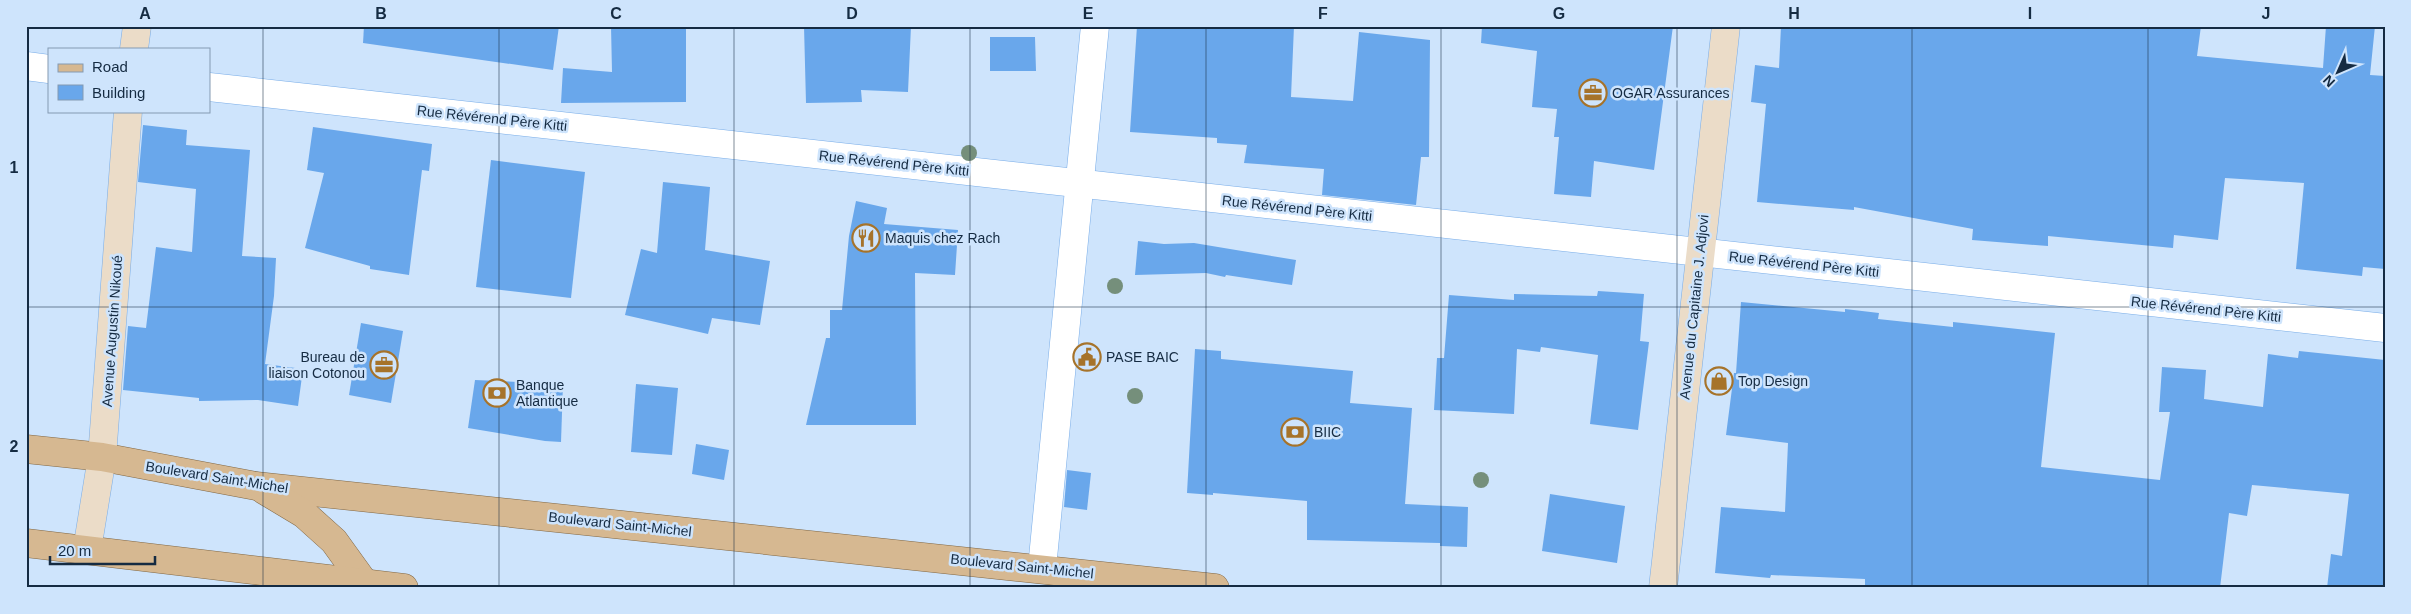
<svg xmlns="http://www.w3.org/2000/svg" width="2411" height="614" font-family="Arial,sans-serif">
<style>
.building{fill:#69a7eb}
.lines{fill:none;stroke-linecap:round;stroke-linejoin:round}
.street-casing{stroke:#79ade8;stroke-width:29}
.secondary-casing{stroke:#79ade8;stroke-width:29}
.primary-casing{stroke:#816846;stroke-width:29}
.street{stroke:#fff;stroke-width:28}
.secondary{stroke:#ebdcc8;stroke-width:28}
.primary{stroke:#d6b891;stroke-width:28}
.tree{fill:#758f7b}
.grid{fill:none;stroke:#152b42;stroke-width:1;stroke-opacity:0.55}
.labels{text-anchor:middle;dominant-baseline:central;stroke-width:5;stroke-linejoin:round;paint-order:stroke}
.poi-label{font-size:14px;fill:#152b42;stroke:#cee4fc;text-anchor:start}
.street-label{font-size:14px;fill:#152b42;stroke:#cee4fc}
.neatline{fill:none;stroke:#152b42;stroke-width:2}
.grid-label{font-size:16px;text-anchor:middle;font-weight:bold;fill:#152b42}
</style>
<rect width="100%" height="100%" fill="#cee4fc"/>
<g class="building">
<path d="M 364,26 L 559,26 L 553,70 L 363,43 Z"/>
<path d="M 611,26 L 686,26 L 686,102 L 561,103 L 563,68 L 612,72 Z"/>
<path d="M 804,26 L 911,26 L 908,92 L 861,90 L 862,102 L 806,103 Z"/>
<path d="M 1137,26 L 1294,26 L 1291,97 L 1353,101 L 1359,32 L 1430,40 L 1429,157 L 1421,157 L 1416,205 L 1322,195 L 1324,169 L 1244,163 L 1247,145 L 1217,143 L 1217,138 L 1130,132 Z"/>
<path d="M 1482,26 L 1673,26 L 1654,170 L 1594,161 L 1591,197 L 1554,194 L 1559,137 L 1554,137 L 1557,109 L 1532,107 L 1537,51 L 1481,43 Z"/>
<path d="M 1781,26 L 2201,26 L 2197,56 L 2323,68 L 2326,26 L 2375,26 L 2370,75 L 2385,76 L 2385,269 L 2363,267 L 2362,276 L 2296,269 L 2304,183 L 2225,178 L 2218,240 L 2174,235 L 2173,248 L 2048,236 L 2048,246 L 1972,240 L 1973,229 L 1854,207 L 1854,210 L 1757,202 L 1766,104 L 1751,102 L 1755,65 L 1779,68 Z"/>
<path d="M 990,37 L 1035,37 L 1036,71 L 990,71 Z"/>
<path d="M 143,125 L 187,130 L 186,145 L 250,150 L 242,256 L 276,258 L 274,296 L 265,364 L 303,369 L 298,406 L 258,400 L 199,401 L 199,398 L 123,390 L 128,326 L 146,328 L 156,247 L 192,252 L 196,189 L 138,182 Z"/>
<path d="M 313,127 L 432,144 L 429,171 L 422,170 L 409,275 L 370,269 L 370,266 L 305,248 L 324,173 L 307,170 Z"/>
<path d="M 491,160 L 585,172 L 571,298 L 476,287 Z"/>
<path d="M 663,182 L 710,187 L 705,250 L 770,261 L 760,325 L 712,318 L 708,334 L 625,315 L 641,249 L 657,253 Z"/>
<path d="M 856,201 L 887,208 L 884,224 L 958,230 L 955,275 L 915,273 L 916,425 L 806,425 L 826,338 L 830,338 L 830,310 L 842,310 L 849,236 Z"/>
<path d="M 1138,241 L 1164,244 L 1194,243 L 1296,260 L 1292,285 L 1226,275 L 1225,277 L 1206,273 L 1135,275 Z"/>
<path d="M 1598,291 L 1644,294 L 1640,341 L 1649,342 L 1638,430 L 1590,424 L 1598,355 L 1541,347 L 1540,352 L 1517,349 L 1514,414 L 1434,410 L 1437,358 L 1444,358 L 1449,295 L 1514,300 L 1514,294 L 1597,296 Z"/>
<path d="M 1741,302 L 1845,312 L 1845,309 L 1879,313 L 1878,319 L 1953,327 L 1953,322 L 2055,333 L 2041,467 L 2160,480 L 2170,412 L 2159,412 L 2162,367 L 2206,370 L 2204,399 L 2263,407 L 2268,354 L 2298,358 L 2299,351 L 2385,360 L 2385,588 L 2327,588 L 2331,554 L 2342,556 L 2349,494 L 2252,485 L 2247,516 L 2229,513 L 2220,588 L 1918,588 L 1865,585 L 1865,579 L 1771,575 L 1770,578 L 1715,573 L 1721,507 L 1785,512 L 1788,443 L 1726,435 L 1734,373 L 1736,373 Z"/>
<path d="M 361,323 L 403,331 L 391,403 L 349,395 Z"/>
<path d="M 1195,349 L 1221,351 L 1221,359 L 1353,371 L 1350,403 L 1412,408 L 1405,504 L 1468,507 L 1467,547 L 1440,546 L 1440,543 L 1307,540 L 1307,501 L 1213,493 L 1213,495 L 1187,493 Z"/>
<path d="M 475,380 L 563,384 L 561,442 L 545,441 L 468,428 Z"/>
<path d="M 636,384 L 678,388 L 672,455 L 631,452 Z"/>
<path d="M 696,444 L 729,450 L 724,480 L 692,474 Z"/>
<path d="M 1067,470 L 1091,473 L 1087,510 L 1064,507 Z"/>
<path d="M 1550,494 L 1625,506 L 1617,563 L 1542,551 Z"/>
</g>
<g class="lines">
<g class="street-casing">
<g id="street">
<path d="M 26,66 L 49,69"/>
<path d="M 209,87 L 2385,328"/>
<path d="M 1042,568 L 1095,26"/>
</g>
</g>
<g class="secondary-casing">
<g id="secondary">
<path d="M 134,49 L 137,26"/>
<path d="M 87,550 L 102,457 L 128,111"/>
<path d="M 1663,588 L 1726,26"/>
</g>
</g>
<g class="primary-casing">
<g id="primary">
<path d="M 26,449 L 102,457 L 256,486 L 1215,588"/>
<path d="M 264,490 L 304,514 L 334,541 L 365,584 L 364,588"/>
<path d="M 26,543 L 404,588"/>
</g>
</g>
<use href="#street" class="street"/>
<use href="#secondary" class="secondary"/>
<use href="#primary" class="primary"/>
</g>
<g class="tree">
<circle cx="969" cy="153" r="8"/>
<circle cx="1115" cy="286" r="8"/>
<circle cx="1135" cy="396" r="8"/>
<circle cx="1481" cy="480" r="8"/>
</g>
<path class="grid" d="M 263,26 L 263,588M 499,26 L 499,588M 734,26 L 734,588M 970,26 L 970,588M 1206,26 L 1206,588M 1441,26 L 1441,588M 1677,26 L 1677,588M 1912,26 L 1912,588M 2148,26 L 2148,588M 26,307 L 2385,307"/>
<defs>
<g id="office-ring" transform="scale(1.4375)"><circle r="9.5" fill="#cee4fc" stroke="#a6732a" stroke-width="1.5"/><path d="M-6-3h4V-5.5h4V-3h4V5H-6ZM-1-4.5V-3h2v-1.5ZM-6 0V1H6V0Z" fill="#a6732a"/></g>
<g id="restaurant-ring" transform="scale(1.4375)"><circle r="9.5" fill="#cee4fc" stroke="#a6732a" stroke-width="1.5"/><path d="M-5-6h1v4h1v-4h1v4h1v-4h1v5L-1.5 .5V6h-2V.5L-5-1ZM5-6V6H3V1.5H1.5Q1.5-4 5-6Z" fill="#a6732a"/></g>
<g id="civic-ring" transform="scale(1.4375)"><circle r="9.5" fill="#cee4fc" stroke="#a6732a" stroke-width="1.5"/><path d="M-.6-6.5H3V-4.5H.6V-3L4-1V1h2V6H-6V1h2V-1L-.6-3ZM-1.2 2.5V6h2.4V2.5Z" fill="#a6732a"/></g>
<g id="shop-ring" transform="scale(1.4375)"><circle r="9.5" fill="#cee4fc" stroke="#a6732a" stroke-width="1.5"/><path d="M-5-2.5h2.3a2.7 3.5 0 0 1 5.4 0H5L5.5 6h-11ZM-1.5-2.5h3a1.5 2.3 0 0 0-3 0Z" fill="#a6732a"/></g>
<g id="bank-ring" transform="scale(1.4375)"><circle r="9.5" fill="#cee4fc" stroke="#a6732a" stroke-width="1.5"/><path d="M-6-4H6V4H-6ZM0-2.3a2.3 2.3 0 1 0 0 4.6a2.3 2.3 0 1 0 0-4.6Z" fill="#a6732a"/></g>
</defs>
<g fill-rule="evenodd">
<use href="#office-ring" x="1593" y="93"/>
<use href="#restaurant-ring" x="866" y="238"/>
<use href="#civic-ring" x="1087" y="357"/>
<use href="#office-ring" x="384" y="365"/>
<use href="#shop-ring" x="1719" y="381"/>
<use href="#bank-ring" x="497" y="393"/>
<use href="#bank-ring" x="1295" y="432"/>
</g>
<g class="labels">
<g class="poi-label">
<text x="1612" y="93">OGAR Assurances</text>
<text x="885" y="238">Maquis chez Rach</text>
<text x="365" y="357" text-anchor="end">Bureau de<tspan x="365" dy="16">liaison Cotonou</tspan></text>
<text x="1106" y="357">PASE BAIC</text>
<text x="1738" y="381">Top Design</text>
<text x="516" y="385">Banque<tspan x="516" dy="16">Atlantique</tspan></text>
<text x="1314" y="432">BIIC</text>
</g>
<g class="street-label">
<text transform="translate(492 118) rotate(6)">Rue Révérend Père Kitti</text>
<text transform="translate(894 163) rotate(6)">Rue Révérend Père Kitti</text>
<text transform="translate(1297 208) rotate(6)">Rue Révérend Père Kitti</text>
<text transform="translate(1804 264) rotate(6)">Rue Révérend Père Kitti</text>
<text transform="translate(1694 307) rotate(-84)">Avenue du Capitaine J. Adjovi</text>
<text transform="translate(2206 309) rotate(6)">Rue Révérend Père Kitti</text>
<text transform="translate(112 331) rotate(-86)">Avenue Augustin Nikoué</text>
<text transform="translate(217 477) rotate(9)">Boulevard Saint-Michel</text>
<text transform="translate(620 524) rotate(6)">Boulevard Saint-Michel</text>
<text transform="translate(1022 566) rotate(6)">Boulevard Saint-Michel</text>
</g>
</g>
<rect width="2411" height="614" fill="none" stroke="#cee4fc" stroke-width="55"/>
<rect x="48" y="48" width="162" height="65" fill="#cee4fc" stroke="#849ab2"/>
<rect x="58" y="64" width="25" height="8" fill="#d6b891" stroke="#849ab2"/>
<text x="92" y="72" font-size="15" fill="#152b42">Road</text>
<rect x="58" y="85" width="25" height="15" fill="#69a7eb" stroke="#849ab2"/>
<text x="92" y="98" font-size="15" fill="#152b42">Building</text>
<g transform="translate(2338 72) rotate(225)" stroke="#cee4fc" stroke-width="4" paint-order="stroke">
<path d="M0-4L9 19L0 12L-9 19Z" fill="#152b42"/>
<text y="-8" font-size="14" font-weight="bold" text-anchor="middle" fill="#152b42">N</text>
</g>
<path d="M50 556v8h105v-8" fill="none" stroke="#152b42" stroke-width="2.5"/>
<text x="58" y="556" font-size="15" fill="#152b42" stroke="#cee4fc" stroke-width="4" paint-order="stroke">20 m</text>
<rect x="28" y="28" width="2356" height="558" class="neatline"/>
<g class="grid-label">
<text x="145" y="19">A</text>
<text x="381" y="19">B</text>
<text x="616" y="19">C</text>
<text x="852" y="19">D</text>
<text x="1088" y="19">E</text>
<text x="1323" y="19">F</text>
<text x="1559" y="19">G</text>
<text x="1794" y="19">H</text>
<text x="2030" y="19">I</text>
<text x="2266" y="19">J</text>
<text x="14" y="173">1</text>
<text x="14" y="452">2</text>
</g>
</svg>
